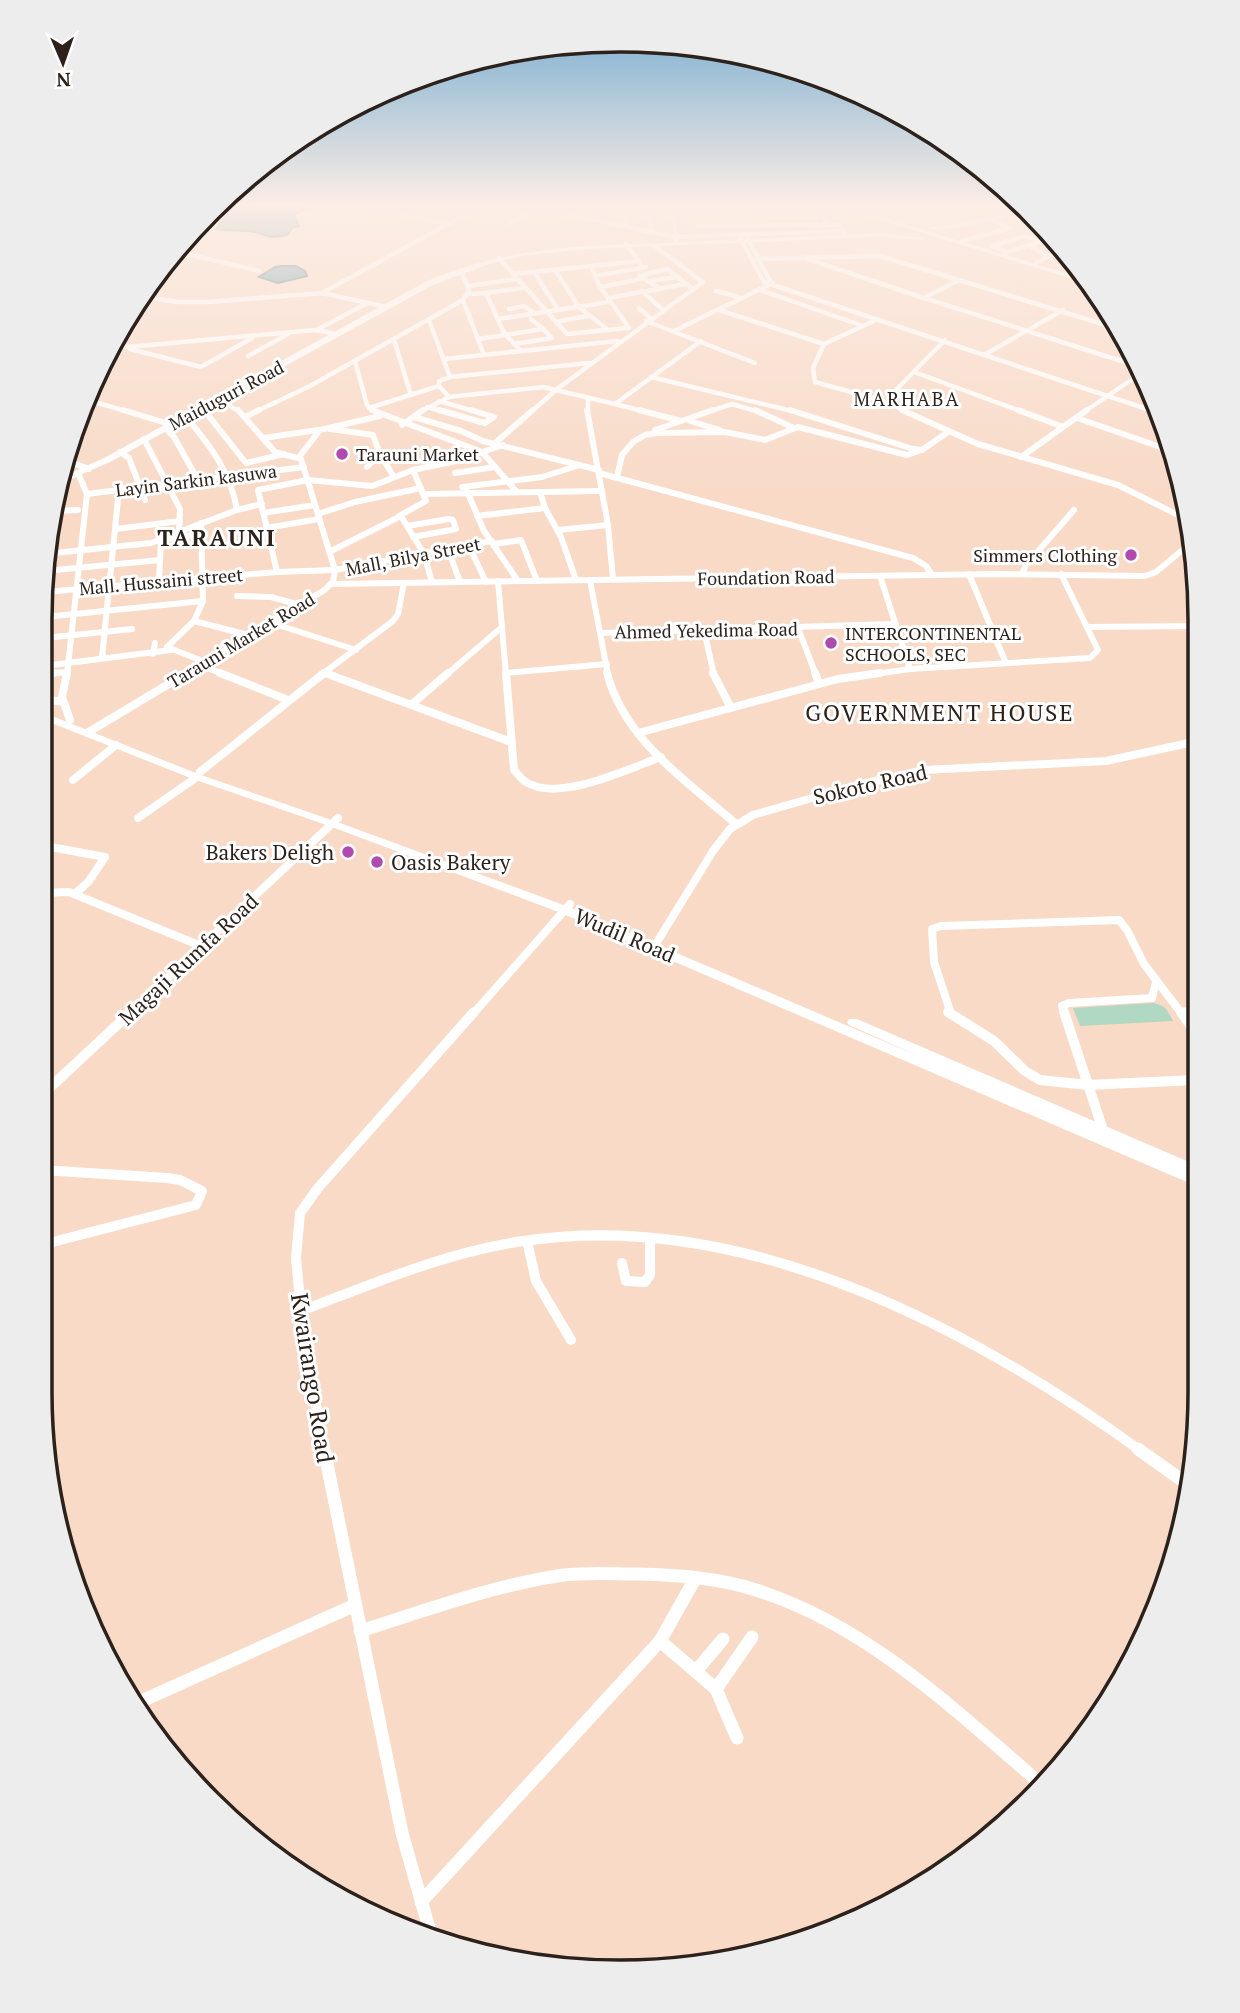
<svg xmlns="http://www.w3.org/2000/svg" width="1240" height="2013" font-family="'PT Serif',serif">
<style>
.green{fill:#b0d8c2}
.water{fill:#5d99aa;stroke:#4e757f;stroke-width:2}
.lines{fill:none;stroke-linecap:round;stroke-linejoin:round}
.minor-far4{stroke:#fff;stroke-width:4.5}
.minor-far3{stroke:#fff;stroke-width:6}
.minor-far2{stroke:#fff;stroke-width:8}
.minor-far1{stroke:#fff;stroke-width:10}
.minor{stroke:#fff;stroke-width:13}
.major{fill:#fff;fill-rule:evenodd}
.highway{fill:#fff;fill-rule:evenodd}
.poi-dot{fill:#af4aae;stroke:#fff;stroke-width:2.5}
.labels{text-anchor:middle;dominant-baseline:central;stroke-width:6;stroke-linejoin:round;paint-order:stroke}
.far-street-label{font-size:18px;fill:#2c221b;stroke:#fff}
.far-poi-label{font-size:18px;fill:#2c221b;stroke:#fff;text-anchor:start}
.far-neighbourhood-label{font-size:19px;letter-spacing:2px;fill:#2c221b;stroke:#fff}
.street-label{font-size:21px;fill:#2c221b;stroke:#fff}
.poi-label{font-size:21px;fill:#2c221b;stroke:#fff;text-anchor:end}
.far-district-label{font-size:23px;font-weight:bold;letter-spacing:2px;fill:#2c221b;stroke:#fff}
.neighbourhood-label{font-size:23px;letter-spacing:2px;fill:#2c221b;stroke:#fff}
.near-street-label{font-size:24px;fill:#2c221b;stroke:#fff}
.rim{fill:none;stroke:#2c221b;stroke-width:3.5}
</style>
<rect width="100%" height="100%" fill="#f8dac7"/>
<path class="green" d="M 1153,1003 C 1165,1005 1168,1011 1173,1021 L 1080,1026 L 1073,1008 Z"/>
<g class="water">
<path d="M 225,207 L 309,207 L 298,213 L 289,213 L 294,215 L 299,226 L 292,228 L 287,235 C 263,241 266,232 249,231 C 237,230 227,231 216,229 L 227,214 L 218,211 Z"/>
<path d="M 282,266 L 296,266 L 305,271 L 307,276 L 278,283 L 259,277 L 275,267 Z"/>
</g>
<g class="lines">
<g class="minor-far4">
<path d="M 370,207 L 448,224"/>
<path d="M 535,207 L 675,237 L 844,231"/>
<path d="M 624,207 L 626,226"/>
<path d="M 648,207 L 651,231"/>
<path d="M 672,207 L 676,240"/>
<path d="M 820,207 L 827,225"/>
<path d="M 673,211 L 722,210"/>
<path d="M 746,212 L 798,211"/>
<path d="M 1023,213 L 1035,218"/>
<path d="M 593,219 L 599,214 L 599,207"/>
<path d="M 510,223 L 536,208"/>
<path d="M 698,226 L 839,225 L 845,234"/>
<path d="M 1029,227 L 1041,224"/>
<path d="M 741,239 L 764,282 L 1156,412"/>
<path d="M 748,239 L 770,281"/>
<path d="M 962,241 L 1010,228 L 992,220"/>
<path d="M 626,244 L 640,263"/>
<path d="M 1028,245 L 1049,256 L 1036,263"/>
<path d="M 175,251 L 259,271"/>
<path d="M 1007,252 L 992,246 L 1026,236 L 1066,251"/>
<path d="M 1004,253 L 1055,237"/>
<path d="M 499,258 L 567,334 L 627,328"/>
<path d="M 755,259 L 880,256 L 1122,330"/>
<path d="M 808,259 L 924,298 L 959,280"/>
<path d="M 591,266 L 599,285 L 629,328"/>
<path d="M 159,269 L 189,255"/>
<path d="M 555,270 L 579,307 L 608,330"/>
<path d="M 534,272 L 557,308"/>
<path d="M 513,274 L 639,261"/>
<path d="M 596,276 L 646,267"/>
<path d="M 1075,276 L 1081,273"/>
<path d="M 651,281 L 677,277"/>
<path d="M 469,286 L 517,279"/>
<path d="M 601,287 L 645,278"/>
<path d="M 661,289 L 639,276 L 667,269 L 693,289"/>
<path d="M 760,290 L 863,326"/>
<path d="M 642,291 L 662,309"/>
<path d="M 716,291 L 742,298"/>
<path d="M 322,293 L 479,207"/>
<path d="M 485,293 L 523,288"/>
<path d="M 469,294 L 486,293 L 504,333 L 521,351"/>
<path d="M 143,297 L 179,302 L 208,302 L 322,293 L 386,307"/>
<path d="M 608,298 L 686,284"/>
<path d="M 924,298 L 1137,366"/>
<path d="M 463,300 L 484,355"/>
<path d="M 639,308 L 650,318"/>
<path d="M 509,309 L 524,306 L 533,312"/>
<path d="M 719,310 L 824,344 L 876,320"/>
<path d="M 498,319 L 610,302"/>
<path d="M 429,320 L 450,377"/>
<path d="M 646,321 L 755,363"/>
<path d="M 556,322 L 587,316"/>
<path d="M 316,330 L 368,303"/>
<path d="M 674,331 L 773,283"/>
<path d="M 479,339 L 543,329 L 531,319"/>
<path d="M 394,340 L 411,395"/>
<path d="M 514,344 L 552,338 L 543,329"/>
<path d="M 824,344 L 813,368 L 815,382 L 890,403"/>
<path d="M 115,345 L 128,347 L 315,330 L 332,333"/>
<path d="M 130,349 L 201,367 L 252,338"/>
<path d="M 984,355 L 1063,310"/>
<path d="M 248,356 L 288,334"/>
<path d="M 444,359 L 618,341"/>
<path d="M 355,361 L 367,405 L 376,412"/>
<path d="M 914,372 L 1023,412"/>
<path d="M 651,377 L 796,412"/>
<path d="M 215,397 L 240,412"/>
<path d="M 449,397 L 439,386 L 439,381 L 450,377 L 589,363"/>
<path d="M 84,399 L 129,412"/>
<path d="M 439,401 L 477,412"/>
<path d="M 615,404 L 646,412"/>
<path d="M 427,407 L 445,412"/>
<path d="M 202,408 L 205,412"/>
<path d="M 369,408 L 439,386"/>
<path d="M 255,412 L 310,386 L 463,300 L 469,290 L 461,270"/>
<path d="M 420,412 L 449,397 L 543,387 L 615,404 L 701,341"/>
<path d="M 531,412 L 557,389 L 703,282 L 653,245"/>
<path d="M 588,412 L 588,398"/>
<path d="M 708,412 L 732,404 L 759,412"/>
<path d="M 906,412 L 890,403 L 891,395 L 945,340"/>
<path d="M 1084,412 L 1140,374"/>
</g>
<g class="minor-far3">
<path d="M 123,410 L 166,423"/>
<path d="M 204,410 L 246,463 L 284,454"/>
<path d="M 372,410 L 482,452 L 517,492"/>
<path d="M 439,410 L 485,423 L 494,417 L 471,410"/>
<path d="M 587,410 L 608,525 L 613,579"/>
<path d="M 639,410 L 681,421"/>
<path d="M 755,410 L 794,428"/>
<path d="M 790,410 L 913,449 L 922,450 L 948,432"/>
<path d="M 902,410 L 978,444 L 1118,485 L 1188,520"/>
<path d="M 1018,410 L 1063,427"/>
<path d="M 1151,410 L 1156,412"/>
<path d="M 247,416 L 259,410"/>
<path d="M 414,417 L 461,431 L 483,441 L 599,470"/>
<path d="M 1077,418 L 1172,451"/>
<path d="M 690,421 L 720,430"/>
<path d="M 402,425 L 423,410"/>
<path d="M 165,428 L 174,437 L 198,480"/>
<path d="M 330,429 L 373,435 L 380,454 L 394,477"/>
<path d="M 655,430 L 713,410"/>
<path d="M 263,438 L 318,430"/>
<path d="M 144,439 L 180,509 L 179,532 L 237,510 C 231,473 210,445 186,417"/>
<path d="M 495,443 L 533,410"/>
<path d="M 120,452 L 129,458 L 145,500"/>
<path d="M 299,457 L 320,430 L 380,416"/>
<path d="M 1021,457 L 1087,410"/>
<path d="M 68,461 L 89,469"/>
<path d="M 367,467 L 380,454"/>
<path d="M 455,473 L 495,467"/>
<path d="M 599,473 L 913,558 L 926,566 L 932,575"/>
<path d="M 617,477 L 622,455 L 633,442 L 645,435 L 657,433 L 725,432 L 765,440 L 798,427 L 907,455 L 922,450"/>
<path d="M 462,487 L 542,477 L 580,465"/>
<path d="M 467,491 L 484,531 L 518,581"/>
<path d="M 540,492 L 545,508 L 561,537 L 576,580"/>
<path d="M 87,494 L 304,467"/>
<path d="M 424,494 L 602,491"/>
<path d="M 237,510 L 262,504"/>
<path d="M 54,511 L 78,510"/>
<path d="M 263,513 L 315,505"/>
<path d="M 318,514 L 355,502 L 421,488"/>
<path d="M 399,516 L 426,501 L 413,470"/>
<path d="M 477,516 L 545,508"/>
<path d="M 201,523 L 203,601 L 194,621 L 167,647 L 205,662"/>
<path d="M 407,526 L 449,519 L 453,520 L 456,529 L 413,537"/>
<path d="M 266,528 L 319,519"/>
<path d="M 116,529 L 180,521"/>
<path d="M 558,530 L 608,525"/>
<path d="M 492,541 L 335,570 L 277,572 L 258,490 L 308,480 L 372,486 L 413,470 L 456,461 L 503,445"/>
<path d="M 494,544 L 521,540 L 537,581"/>
<path d="M 469,546 L 486,582"/>
<path d="M 448,549 L 460,582"/>
<path d="M 329,552 L 401,516 L 424,554 L 432,582"/>
<path d="M 45,554 L 151,543 L 179,532"/>
<path d="M 45,571 L 160,560"/>
<path d="M 969,574 L 1005,661"/>
<path d="M 1022,574 L 1026,565 L 1074,510"/>
<path d="M 880,576 L 910,669"/>
<path d="M 590,580 L 608,675"/>
<path d="M 498,581 L 506,675"/>
<path d="M 159,582 L 161,540 L 202,534"/>
<path d="M 331,584 L 997,574 L 1145,576 L 1156,572 L 1192,542"/>
<path d="M 45,592 L 277,572"/>
<path d="M 237,596 L 271,597 L 300,605"/>
<path d="M 45,617 L 203,601"/>
<path d="M 194,621 L 248,635"/>
<path d="M 272,623 L 356,650"/>
<path d="M 1089,627 L 1198,626"/>
<path d="M 798,628 L 816,675"/>
<path d="M 704,630 L 714,675"/>
<path d="M 601,633 L 894,624"/>
<path d="M 45,638 L 132,629"/>
<path d="M 153,654 L 155,643"/>
<path d="M 102,658 L 119,489"/>
<path d="M 200,665 L 225,675"/>
<path d="M 44,666 L 171,650"/>
<path d="M 325,673 L 330,675"/>
<path d="M 506,673 L 607,664"/>
<path d="M 44,674 L 67,672"/>
<path d="M 67,675 L 87,494 L 78,473"/>
<path d="M 184,675 L 323,591 L 333,582 L 335,570 L 301,459 L 275,452 L 238,410"/>
<path d="M 321,675 L 393,621 L 398,614 L 404,583"/>
<path d="M 446,675 L 502,627"/>
<path d="M 868,675 L 910,669 L 1090,658 L 1098,650 L 1061,574"/>
</g>
<g class="minor-far2">
<path d="M 67,673 L 62,697 L 70,720"/>
<path d="M 220,673 L 288,700"/>
<path d="M 325,673 L 511,742"/>
<path d="M 506,673 L 514,770 C 518,774 521,779 526,782 C 558,803 628,769 661,757"/>
<path d="M 607,673 C 625,741 686,780 736,824"/>
<path d="M 713,673 L 731,708"/>
<path d="M 815,673 L 819,683"/>
<path d="M 44,674 L 54,673"/>
<path d="M 44,699 L 63,702"/>
<path d="M 411,705 L 448,673"/>
<path d="M 87,733 L 187,673"/>
<path d="M 638,733 L 838,679 L 880,673"/>
<path d="M 200,772 L 324,673"/>
<path d="M 73,780 L 116,745"/>
<path d="M 138,818 L 197,777"/>
<path d="M 45,846 L 105,857 L 89,881 L 75,894"/>
<path d="M 43,893 L 69,892 L 201,946"/>
<path d="M 654,947 L 713,851 L 730,829 L 753,815 L 858,785 L 924,770 L 1106,761 L 1198,741"/>
<path d="M 1183,1012 L 1197,1008"/>
<path d="M 129,1014 L 338,818"/>
<path d="M 473,1014 L 570,904"/>
<path d="M 951,1014 L 934,962 L 932,929 L 941,926 L 1119,920 L 1127,930 L 1144,964 L 1182,1014"/>
<path d="M 1065,1014 L 1062,1006 L 1069,1003 L 1152,998 L 1156,982"/>
</g>
<g class="minor-far1">
<path d="M 948,1012 L 994,1041 L 1025,1071 L 1040,1080 L 1088,1085 L 1196,1080"/>
<path d="M 1064,1012 L 1103,1130"/>
<path d="M 1181,1012 L 1197,1035"/>
<path d="M 42,1095 L 131,1012"/>
<path d="M 527,1241 L 536,1281 L 571,1340"/>
<path d="M 41,1245 L 196,1205 L 202,1191 L 180,1180 L 167,1178 L 42,1170"/>
<path d="M 622,1263 L 626,1281 L 645,1282 L 650,1275 L 650,1239"/>
<path d="M 301,1311 C 373,1284 446,1252 523,1241 C 743,1208 968,1326 1141,1451"/>
<path d="M 324,1451 L 302,1323 L 296,1258 L 300,1213 L 318,1188 L 474,1012"/>
</g>
<g class="minor">
<path d="M 324,1449 L 402,1833 L 433,1942"/>
<path d="M 1138,1449 L 1190,1486"/>
<path d="M 360,1631 C 427,1610 494,1585 564,1575 C 589,1572 614,1574 638,1574 C 679,1575 720,1578 759,1591 C 868,1626 956,1711 1041,1784"/>
<path d="M 660,1641 L 716,1689 L 737,1738"/>
<path d="M 696,1671 L 723,1639"/>
<path d="M 716,1689 L 752,1637"/>
<path d="M 137,1703 L 355,1605"/>
<path d="M 421,1902 L 660,1641 L 695,1579"/>
</g>
<g class="major">
<path d="M 1025,209 L 1028,211 C 1005,217 947,235 927,228 L 950,225 Z"/>
<path d="M 44,713 L 201,775 L 340,823 L 569,907 L 923,1058 L 849,1025 L 847,1022 L 849,1019 L 857,1019 L 1196,1165 L 1196,1186 L 561,913 L 332,827 L 193,779 L 44,720 Z"/>
</g>
<g class="highway">
<path d="M 838,207 L 849,207 L 1085,279 L 1089,284 Z"/>
<path d="M 881,233 L 925,238 L 922,240 L 881,237 L 586,249 L 522,256 L 492,263 L 433,285 L 110,462 L 62,483 L 64,476 L 104,458 L 427,281 C 514,244 592,246 684,242 C 750,239 815,235 881,233 Z"/>
</g>
</g>
<linearGradient id="sky" x2="0" y2="1"><stop stop-color="#70a9cf"/><stop offset="0.42" stop-color="#fceee6"/><stop offset="1" stop-color="#fceee6" stop-opacity="0"/></linearGradient>
<rect width="1240" height="489" fill="url(#sky)"/>
<g class="poi-dot">
<circle cx="342" cy="454" r="7"/>
<circle cx="1131" cy="555" r="7"/>
<circle cx="831" cy="643" r="7"/>
<circle cx="348" cy="852" r="7"/>
<circle cx="377" cy="862" r="7"/>
</g>
<g class="labels">
<g class="far-street-label">
<text transform="translate(226 395) rotate(-28)">Maiduguri Road</text>
<text transform="translate(196 480) rotate(-7)">Layin Sarkin kasuwa</text>
<text transform="translate(413 556) rotate(-11)">Mall, Bilya Street</text>
<text transform="translate(766 577) rotate(-1)">Foundation Road</text>
<text transform="translate(161 581) rotate(-5)">Mall. Hussaini street</text>
<text transform="translate(706 630) rotate(-1)">Ahmed Yekedima Road</text>
<text transform="translate(241 640) rotate(-31)">Tarauni Market Road</text>
</g>
<g class="far-poi-label">
<text x="356" y="454">Tarauni Market</text>
<text x="1117" y="555" text-anchor="end">Simmers Clothing</text>
<text x="845" y="633">INTERCONTINENTAL<tspan x="845" dy="21">SCHOOLS, SEC</tspan></text>
</g>
<g class="far-neighbourhood-label">
<text x="907" y="398">MARHABA</text>
</g>
<g class="street-label">
<text transform="translate(870 784) rotate(-13)">Sokoto Road</text>
<text transform="translate(625 935) rotate(23)">Wudil Road</text>
<text transform="translate(188 959) rotate(-43)">Magaji Rumfa Road</text>
</g>
<g class="poi-label">
<text x="334" y="852">Bakers Deligh</text>
<text x="391" y="862" text-anchor="start">Oasis Bakery</text>
</g>
<g class="far-district-label">
<text x="217" y="537">TARAUNI</text>
</g>
<g class="neighbourhood-label">
<text x="940" y="712">GOVERNMENT HOUSE</text>
</g>
<g class="near-street-label">
<text transform="translate(313 1378) rotate(81)">Kwairango Road</text>
</g>
</g>
<path d="M0 0H1240V2013H0ZM620 52H620A568 568 0 0 1 1188 620V1392A568 568 0 0 1 620 1960H620A568 568 0 0 1 52 1392V620A568 568 0 0 1 620 52Z" fill="#eeeded" fill-rule="evenodd"/>
<path class="rim" d="M620 52H620A568 568 0 0 1 1188 620V1392A568 568 0 0 1 620 1960H620A568 568 0 0 1 52 1392V620A568 568 0 0 1 620 52Z"/>
<g transform="translate(63 63) rotate(178)" stroke="#ffffff" stroke-width="5" paint-order="stroke">
<path d="M0-5L12 26L0 18L-12 26Z" fill="#2c221b"/>
<text y="-10" font-size="19" font-weight="bold" text-anchor="middle" fill="#2c221b">N</text>
</g>
</svg>
